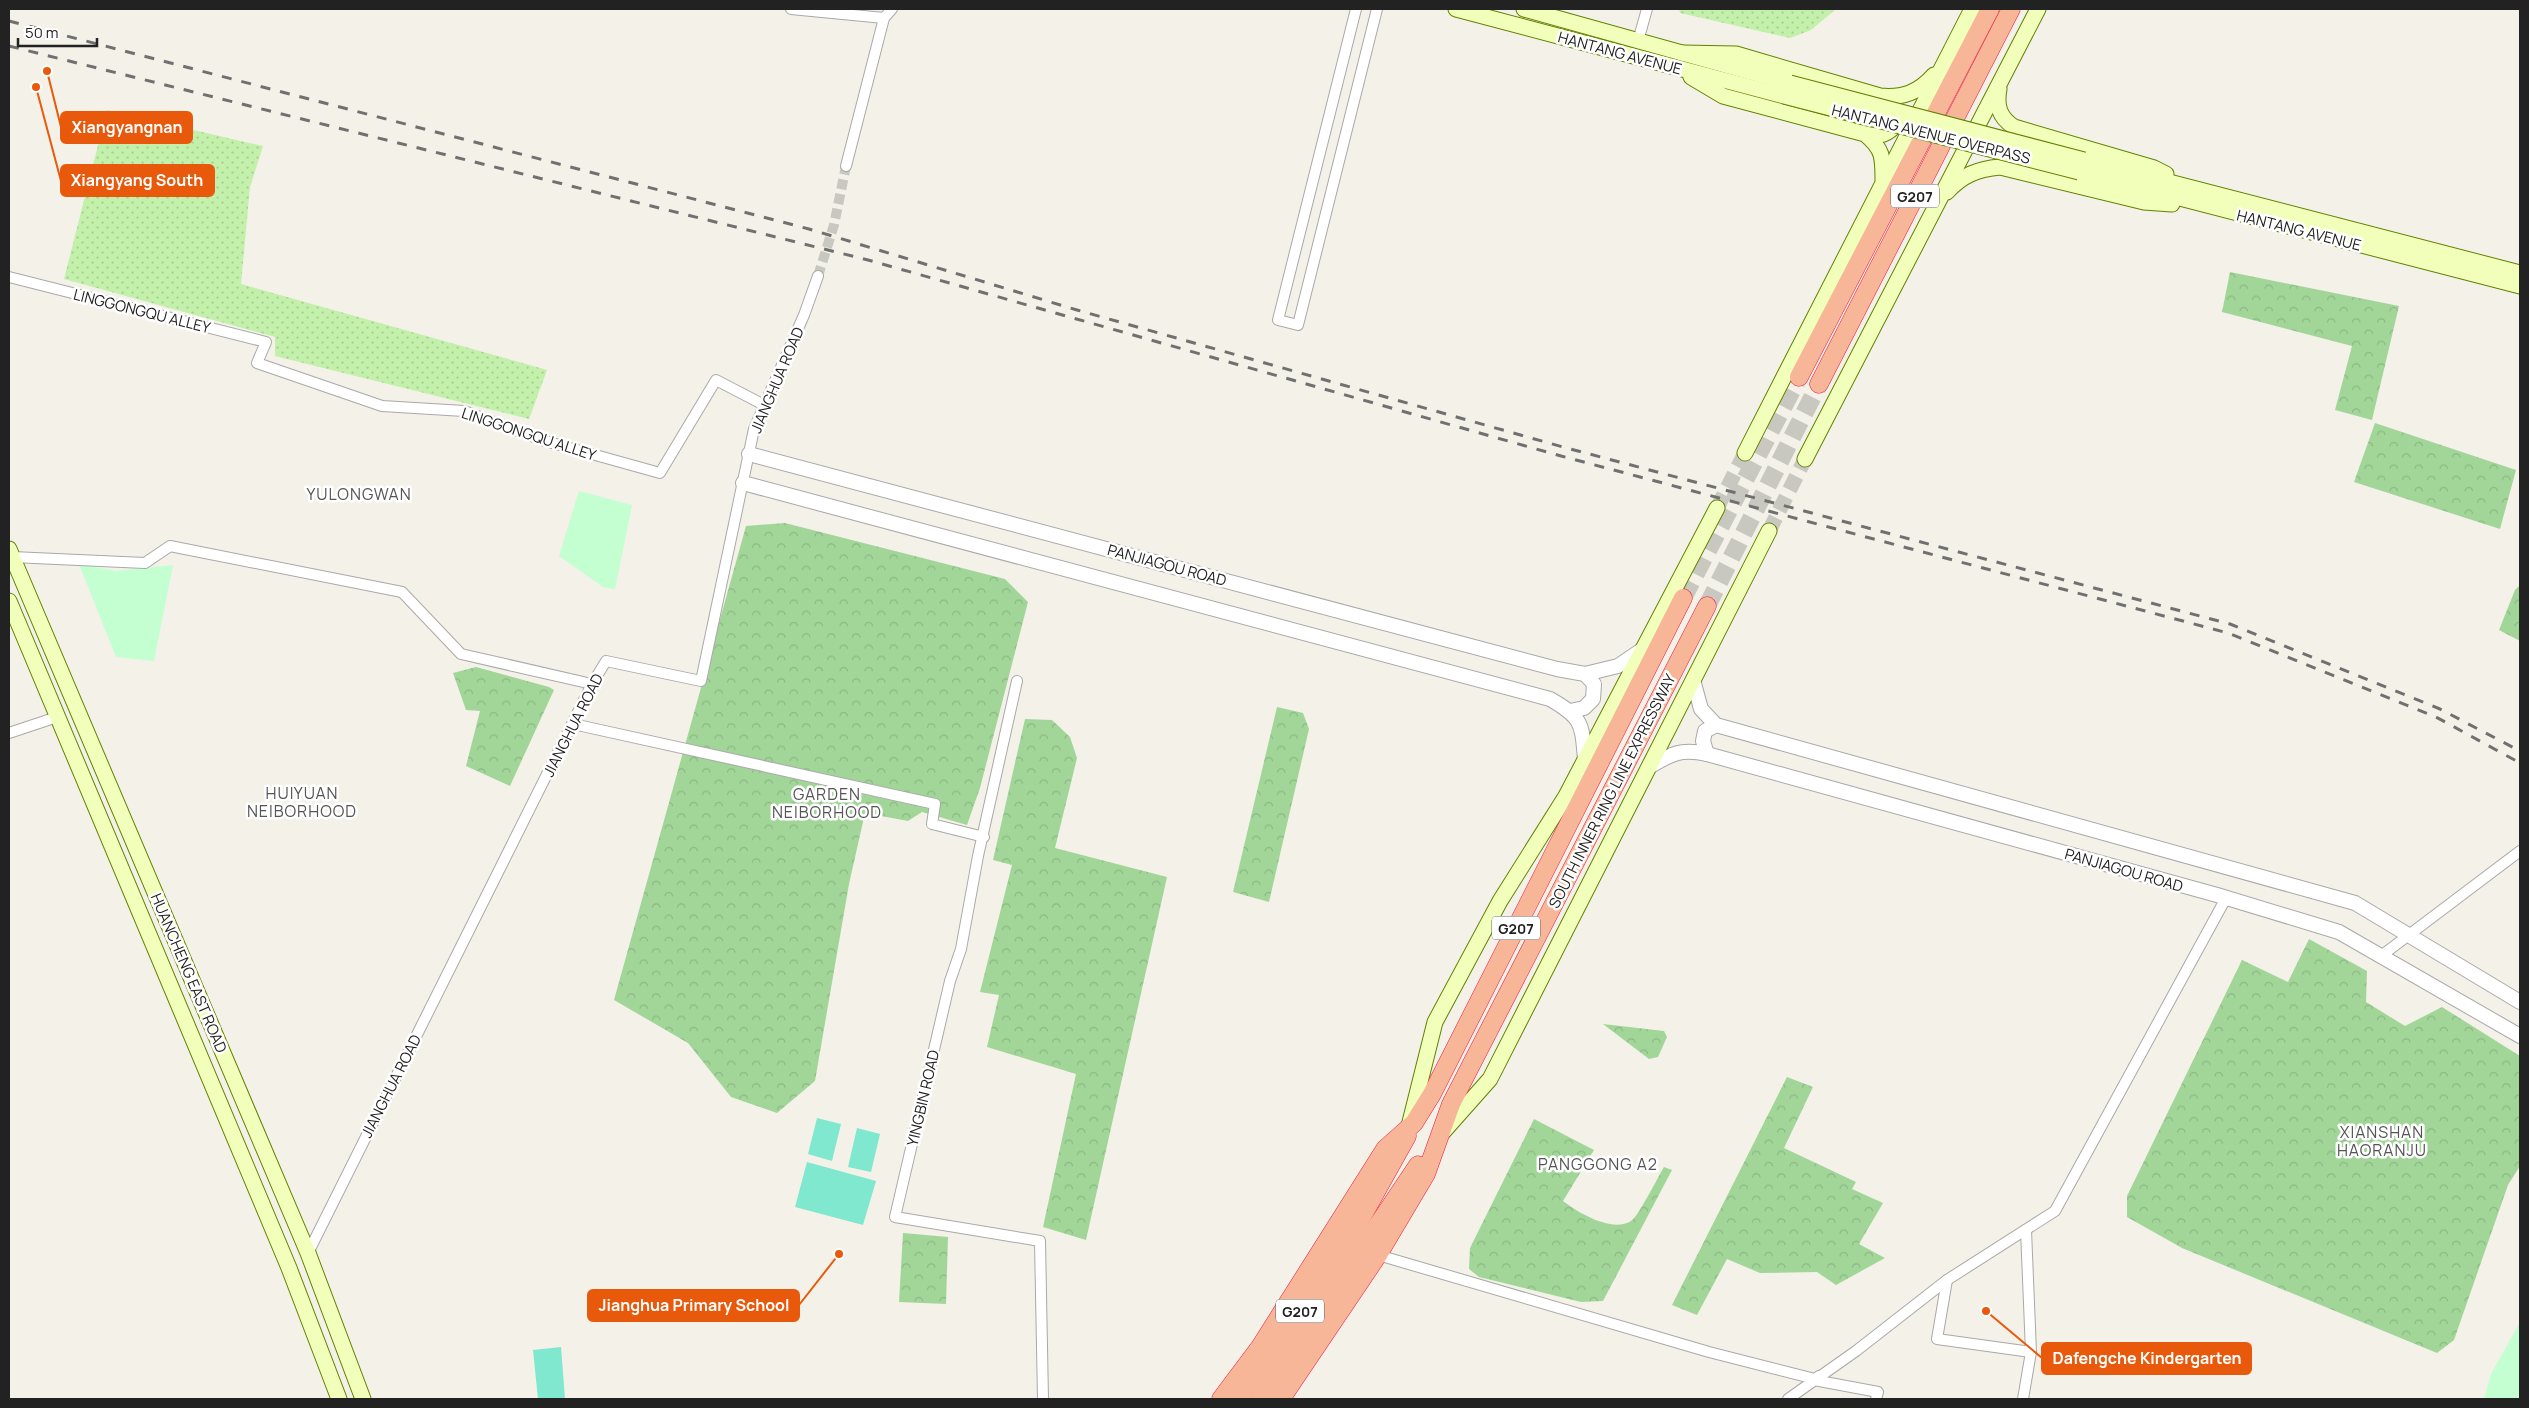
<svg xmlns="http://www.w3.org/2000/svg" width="2529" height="1408" font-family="Manrope,sans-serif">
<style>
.grass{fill:url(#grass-dots)}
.forest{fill:url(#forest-crowns)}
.park{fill:#c3ffd0}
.pitch{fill:#7fe8ce}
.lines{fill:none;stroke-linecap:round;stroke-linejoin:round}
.minor-tunnel{stroke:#c9c8c0;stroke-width:10;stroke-dasharray:10 5;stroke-linecap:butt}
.secondary-tunnel{stroke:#c9c8c0;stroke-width:15;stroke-dasharray:15 8;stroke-linecap:butt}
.trunk-tunnel{stroke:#c9c8c0;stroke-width:18;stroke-dasharray:18 9;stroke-linecap:butt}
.minor-casing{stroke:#a9a9a9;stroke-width:12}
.tertiary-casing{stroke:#a9a9a9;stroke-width:16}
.secondary-casing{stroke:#628200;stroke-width:17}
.trunk-casing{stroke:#ed1945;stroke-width:19}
.minor{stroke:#fff;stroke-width:10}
.tertiary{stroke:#fff;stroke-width:14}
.secondary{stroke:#f2ffba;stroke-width:15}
.trunk{stroke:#f8b698;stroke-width:18}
.rail{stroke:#707070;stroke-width:3;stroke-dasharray:10 10;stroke-linecap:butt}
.secondary-bridge-casing{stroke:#628200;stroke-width:17;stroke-linecap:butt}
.secondary-bridge{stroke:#f2ffba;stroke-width:15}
.labels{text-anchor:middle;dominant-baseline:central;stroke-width:5;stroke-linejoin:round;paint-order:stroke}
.shield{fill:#fff;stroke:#646464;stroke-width:1}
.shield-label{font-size:14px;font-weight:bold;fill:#222}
.street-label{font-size:15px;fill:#222;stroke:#fff}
.neighbourhood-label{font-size:16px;letter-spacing:1px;fill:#555;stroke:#fff}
.leader{fill:none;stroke:#e8590c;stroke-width:2}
.callout-dot{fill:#e8590c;stroke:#fff;stroke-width:2}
.callout{fill:#e8590c;stroke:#e8590c;stroke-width:2}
.callout-label{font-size:16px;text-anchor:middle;font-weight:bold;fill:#fff}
</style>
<defs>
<pattern id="grass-dots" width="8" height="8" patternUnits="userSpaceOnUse" patternTransform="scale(1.25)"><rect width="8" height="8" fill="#c3f0aa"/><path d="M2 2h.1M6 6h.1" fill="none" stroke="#a7ce92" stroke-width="1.8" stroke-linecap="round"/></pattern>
<pattern id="forest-crowns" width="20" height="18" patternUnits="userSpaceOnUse" patternTransform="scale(1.25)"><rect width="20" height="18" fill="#a2d699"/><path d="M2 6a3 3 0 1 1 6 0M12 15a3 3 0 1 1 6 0" fill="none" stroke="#8bb784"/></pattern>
</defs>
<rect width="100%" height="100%" fill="#f3f1e8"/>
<g class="grass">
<path d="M 1679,9 L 1836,9 L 1811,30 L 1790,38 L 1680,13 Z"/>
<path d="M 107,110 L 263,146 L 250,187 L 241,284 L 547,370 L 529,419 L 275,356 L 275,337 L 64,279 Z"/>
</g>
<g class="forest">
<path d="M 2230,272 L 2399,306 L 2372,420 L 2335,410 L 2352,346 L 2222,312 Z"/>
<path d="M 2375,423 L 2516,470 L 2500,529 L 2354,482 Z"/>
<path d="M 785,523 L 1005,579 L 1028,602 L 980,788 L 967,825 L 922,812 L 908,821 L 865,813 L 849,884 L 815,1081 L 777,1113 L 731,1097 L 688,1043 L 614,1000 L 746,526 Z"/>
<path d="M 2520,585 L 2520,641 L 2499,630 L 2515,590 Z"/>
<path d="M 476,667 L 549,687 L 554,690 L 510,786 L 466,766 L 480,711 L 466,710 L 453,673 Z"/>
<path d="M 1277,707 L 1303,713 L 1309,729 L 1269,902 L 1233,892 Z"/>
<path d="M 1025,719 L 1052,720 L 1070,737 L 1077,758 L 1055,848 L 1167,877 L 1086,1240 L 1043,1227 L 1076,1074 L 987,1047 L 999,995 L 980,992 L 1012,865 L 993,860 Z"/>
<path d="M 2309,939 L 2367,971 L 2366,1002 L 2405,1026 L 2442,1007 L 2520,1056 L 2520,1166 L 2508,1185 L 2454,1340 L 2437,1353 L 2182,1248 L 2127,1217 L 2127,1196 L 2242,960 L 2288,982 Z"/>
<path d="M 1603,1024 L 1664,1031 L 1667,1037 L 1658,1057 L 1649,1059 Z"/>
<path d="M 1787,1077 L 1813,1087 L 1784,1148 L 1856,1182 L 1852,1189 L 1883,1203 L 1859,1244 L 1885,1258 L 1836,1285 L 1817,1272 L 1760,1273 L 1727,1259 L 1697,1315 L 1672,1305 Z"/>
<path d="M 1534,1119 L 1594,1150 L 1563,1201 C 1579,1213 1612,1233 1631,1221 C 1638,1217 1658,1177 1664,1167 L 1672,1170 L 1603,1301 L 1581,1302 L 1479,1277 L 1469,1269 L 1470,1248 Z"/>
<path d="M 903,1233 L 948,1237 L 946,1304 L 899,1302 Z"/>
</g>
<g class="park">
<path d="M 579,491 L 632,505 L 615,589 L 603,587 L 559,556 Z"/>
<path d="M 79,564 L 116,571 L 173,565 L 154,661 L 116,657 Z"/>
<path d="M 2520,1322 L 2520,1399 L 2484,1399 L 2491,1374 Z"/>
</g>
<g class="pitch">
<path d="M 817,1118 L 841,1124 L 832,1161 L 808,1154 Z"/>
<path d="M 857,1128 L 880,1134 L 871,1172 L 848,1167 Z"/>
<path d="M 807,1162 L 876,1181 L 863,1225 L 795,1207 Z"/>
<path d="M 561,1347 L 565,1399 L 538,1399 L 533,1350 Z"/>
</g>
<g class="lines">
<path class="minor-tunnel" d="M 818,276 L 834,225 L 846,166"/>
<g class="secondary-tunnel">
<path d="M 1717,508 L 1745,453"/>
<path d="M 1769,531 L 1805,459"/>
</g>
<g class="trunk-tunnel">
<path d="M 1683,598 L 1799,377"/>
<path d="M 1707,606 L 1819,384"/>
</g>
<g class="minor-casing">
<g id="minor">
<path d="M 791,9 L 884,18"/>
<path d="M 1356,9 L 1278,320 L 1298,325 L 1377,9"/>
<path d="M 1638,41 L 1647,9"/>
<path d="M 846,166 L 884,18 L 892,9"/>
<path d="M 9,277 L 266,342 L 257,363 L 382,406 L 464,411 L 545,441 L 660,473 L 716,380 L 766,406"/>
<path d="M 12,557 L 145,563 L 170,546 L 402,592 L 461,654 L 592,684"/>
<path d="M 1017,681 L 978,856 L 961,949 L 950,981 L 895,1217 L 1040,1241 L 1043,1399"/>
<path d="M 573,724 L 935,804 L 932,824 L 984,837"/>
<path d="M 9,733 L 57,717"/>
<path d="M 2381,956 L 2520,851"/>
<path d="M 308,1253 L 592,684 L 606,661 L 701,681 L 754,429 L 804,315 L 818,276"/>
<path d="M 1378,1255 L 1709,1352 L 1815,1379 L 1819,1376"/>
<path d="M 1947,1280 L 1937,1339 L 2031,1352"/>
<path d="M 1814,1380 L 1878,1392 L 1876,1399"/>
<path d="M 1788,1399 L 1856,1351 L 1947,1280 L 2055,1211 L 2226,898"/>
<path d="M 2023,1399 L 2031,1352 L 2026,1230"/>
</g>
</g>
<g class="tertiary-casing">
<g id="tertiary">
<path d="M 749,454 L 1557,669 L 1585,674 L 1618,666 L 1643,649"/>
<path d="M 743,483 L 1550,699 C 1583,718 1582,724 1585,760"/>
<path d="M 1693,680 L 1701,709 L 1716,725 L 2355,903 L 2520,1002"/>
<path d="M 1570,711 L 1584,708 L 1593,699 L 1594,684 L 1585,674"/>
<path d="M 1707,754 L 1703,741 L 1705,731 L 1716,725"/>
<path d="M 1649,767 C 1671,754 1680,748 1707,754 L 2217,895 L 2339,932 L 2520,1036"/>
</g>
</g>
<g class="secondary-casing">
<g id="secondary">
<path d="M 1456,9 L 1784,96"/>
<path d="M 1524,9 L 1790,83"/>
<path d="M 1682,53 L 1736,54 L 1880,96 C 1903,98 1918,93 1934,75"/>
<path d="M 1691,77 L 1723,96 L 1865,134 C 1883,149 1883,157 1883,180"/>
<path d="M 1999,89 C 1996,106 1999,117 2014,127 L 2154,168 L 2166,174"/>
<path d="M 1865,134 C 1881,137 1887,135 1898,123 L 1897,113"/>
<path d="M 2084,160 L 2520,273"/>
<path d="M 2079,172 L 2520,286"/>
<path d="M 1947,192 C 1962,175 1978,169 2000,167 L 2144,202 L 2172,204"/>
<path d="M 1745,453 L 1972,9"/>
<path d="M 1805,459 L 2038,9"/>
<path d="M 9,549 L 308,1253 L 363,1399"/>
<path d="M 9,601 L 289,1268 L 339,1399"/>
<path d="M 1409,1126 L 1435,1022 L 1500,901 L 1566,796 L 1717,508"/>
<path d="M 1443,1132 L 1490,1079 L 1769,531"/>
</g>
</g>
<g class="trunk-casing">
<g id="trunk">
<path d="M 1799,377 L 1990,9"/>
<path d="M 1819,384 L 2011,9"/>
<path d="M 1221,1399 L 1260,1347 L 1385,1149 L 1414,1123 L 1432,1094 L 1683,598"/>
<path d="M 1240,1399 L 1258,1376 L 1359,1222 L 1407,1136"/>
<path d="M 1261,1399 L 1418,1165"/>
<path d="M 1281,1399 L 1378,1255 L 1426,1174 L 1451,1104 L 1707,606"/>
</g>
</g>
<use href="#minor" class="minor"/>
<use href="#tertiary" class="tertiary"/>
<use href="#secondary" class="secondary"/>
<use href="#trunk" class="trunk"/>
<g class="rail">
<path d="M 9,21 L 809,229 L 1077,310 L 1563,447 L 2230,624 L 2440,709 L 2520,751"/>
<path d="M 9,46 L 868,260 L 1561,456 L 2228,633 L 2436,717 L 2520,763"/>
</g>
<g class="secondary-bridge-casing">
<g id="secondary-bridge">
<path d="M 1790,83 L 2084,160"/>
<path d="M 1784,96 L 2079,172"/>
</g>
</g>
<use href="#secondary-bridge" class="secondary-bridge"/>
</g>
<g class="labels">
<g class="shield">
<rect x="1891" y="184.5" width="48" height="23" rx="4"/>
<rect x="1492" y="916.5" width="48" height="23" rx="4"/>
<rect x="1276" y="1299.5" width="48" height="23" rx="4"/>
</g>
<g class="shield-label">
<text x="1915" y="196">G207</text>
<text x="1516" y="928">G207</text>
<text x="1300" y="1311">G207</text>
</g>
<g class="street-label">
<text transform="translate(1620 53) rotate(15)">HANTANG AVENUE</text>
<text transform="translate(1931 134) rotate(14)">HANTANG AVENUE OVERPASS</text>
<text transform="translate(2299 230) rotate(14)">HANTANG AVENUE</text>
<text transform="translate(142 311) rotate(14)">LINGGONGQU ALLEY</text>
<text transform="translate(777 380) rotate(-67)">JIANGHUA ROAD</text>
<text transform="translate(529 434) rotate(18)">LINGGONGQU ALLEY</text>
<text transform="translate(1167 565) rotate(15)">PANJIAGOU ROAD</text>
<text transform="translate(573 725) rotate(-63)">JIANGHUA ROAD</text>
<text transform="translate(1612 791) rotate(-63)">SOUTH INNER RING LINE EXPRESSWAY</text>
<text transform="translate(2124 870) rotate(16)">PANJIAGOU ROAD</text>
<text transform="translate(189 973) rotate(67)">HUANCHENG EAST ROAD</text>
<text transform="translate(391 1086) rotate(-63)">JIANGHUA ROAD</text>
<text transform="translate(923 1098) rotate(-77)">YINGBIN ROAD</text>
</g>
<g class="neighbourhood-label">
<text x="359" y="494">YULONGWAN</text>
<text x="302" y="793">HUIYUAN<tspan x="302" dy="18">NEIBORHOOD</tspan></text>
<text x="827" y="794">GARDEN<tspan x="827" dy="18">NEIBORHOOD</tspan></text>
<text x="2382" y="1132">XIANSHAN<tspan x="2382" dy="18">HAORANJU</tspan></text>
<text x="1598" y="1164">PANGGONG A2</text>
</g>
</g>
<path class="leader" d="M47 71L61 127M36 87L61 181M839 1254L799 1305M1986 1311L2042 1358"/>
<g class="callout-dot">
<circle cx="47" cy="71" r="5"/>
<circle cx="36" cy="87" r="5"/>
<circle cx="839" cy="1254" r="5"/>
<circle cx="1986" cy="1311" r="5"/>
</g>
<g class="callout">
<rect x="61" y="112" width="131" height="31" rx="5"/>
<rect x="61" y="165" width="153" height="31" rx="5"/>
<rect x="588" y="1290" width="211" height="31" rx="5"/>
<rect x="2042" y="1343" width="209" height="31" rx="5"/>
</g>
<g class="callout-label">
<text x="127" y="133">Xiangyangnan</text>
<text x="137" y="186">Xiangyang South</text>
<text x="694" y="1311">Jianghua Primary School</text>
<text x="2147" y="1364">Dafengche Kindergarten</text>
</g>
<rect width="2529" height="1408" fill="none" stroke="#222222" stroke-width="20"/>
<path d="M18 38v8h79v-8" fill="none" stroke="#222222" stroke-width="2.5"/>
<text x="25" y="38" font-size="15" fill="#222222" stroke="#ffffff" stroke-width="4" paint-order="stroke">50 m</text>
</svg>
